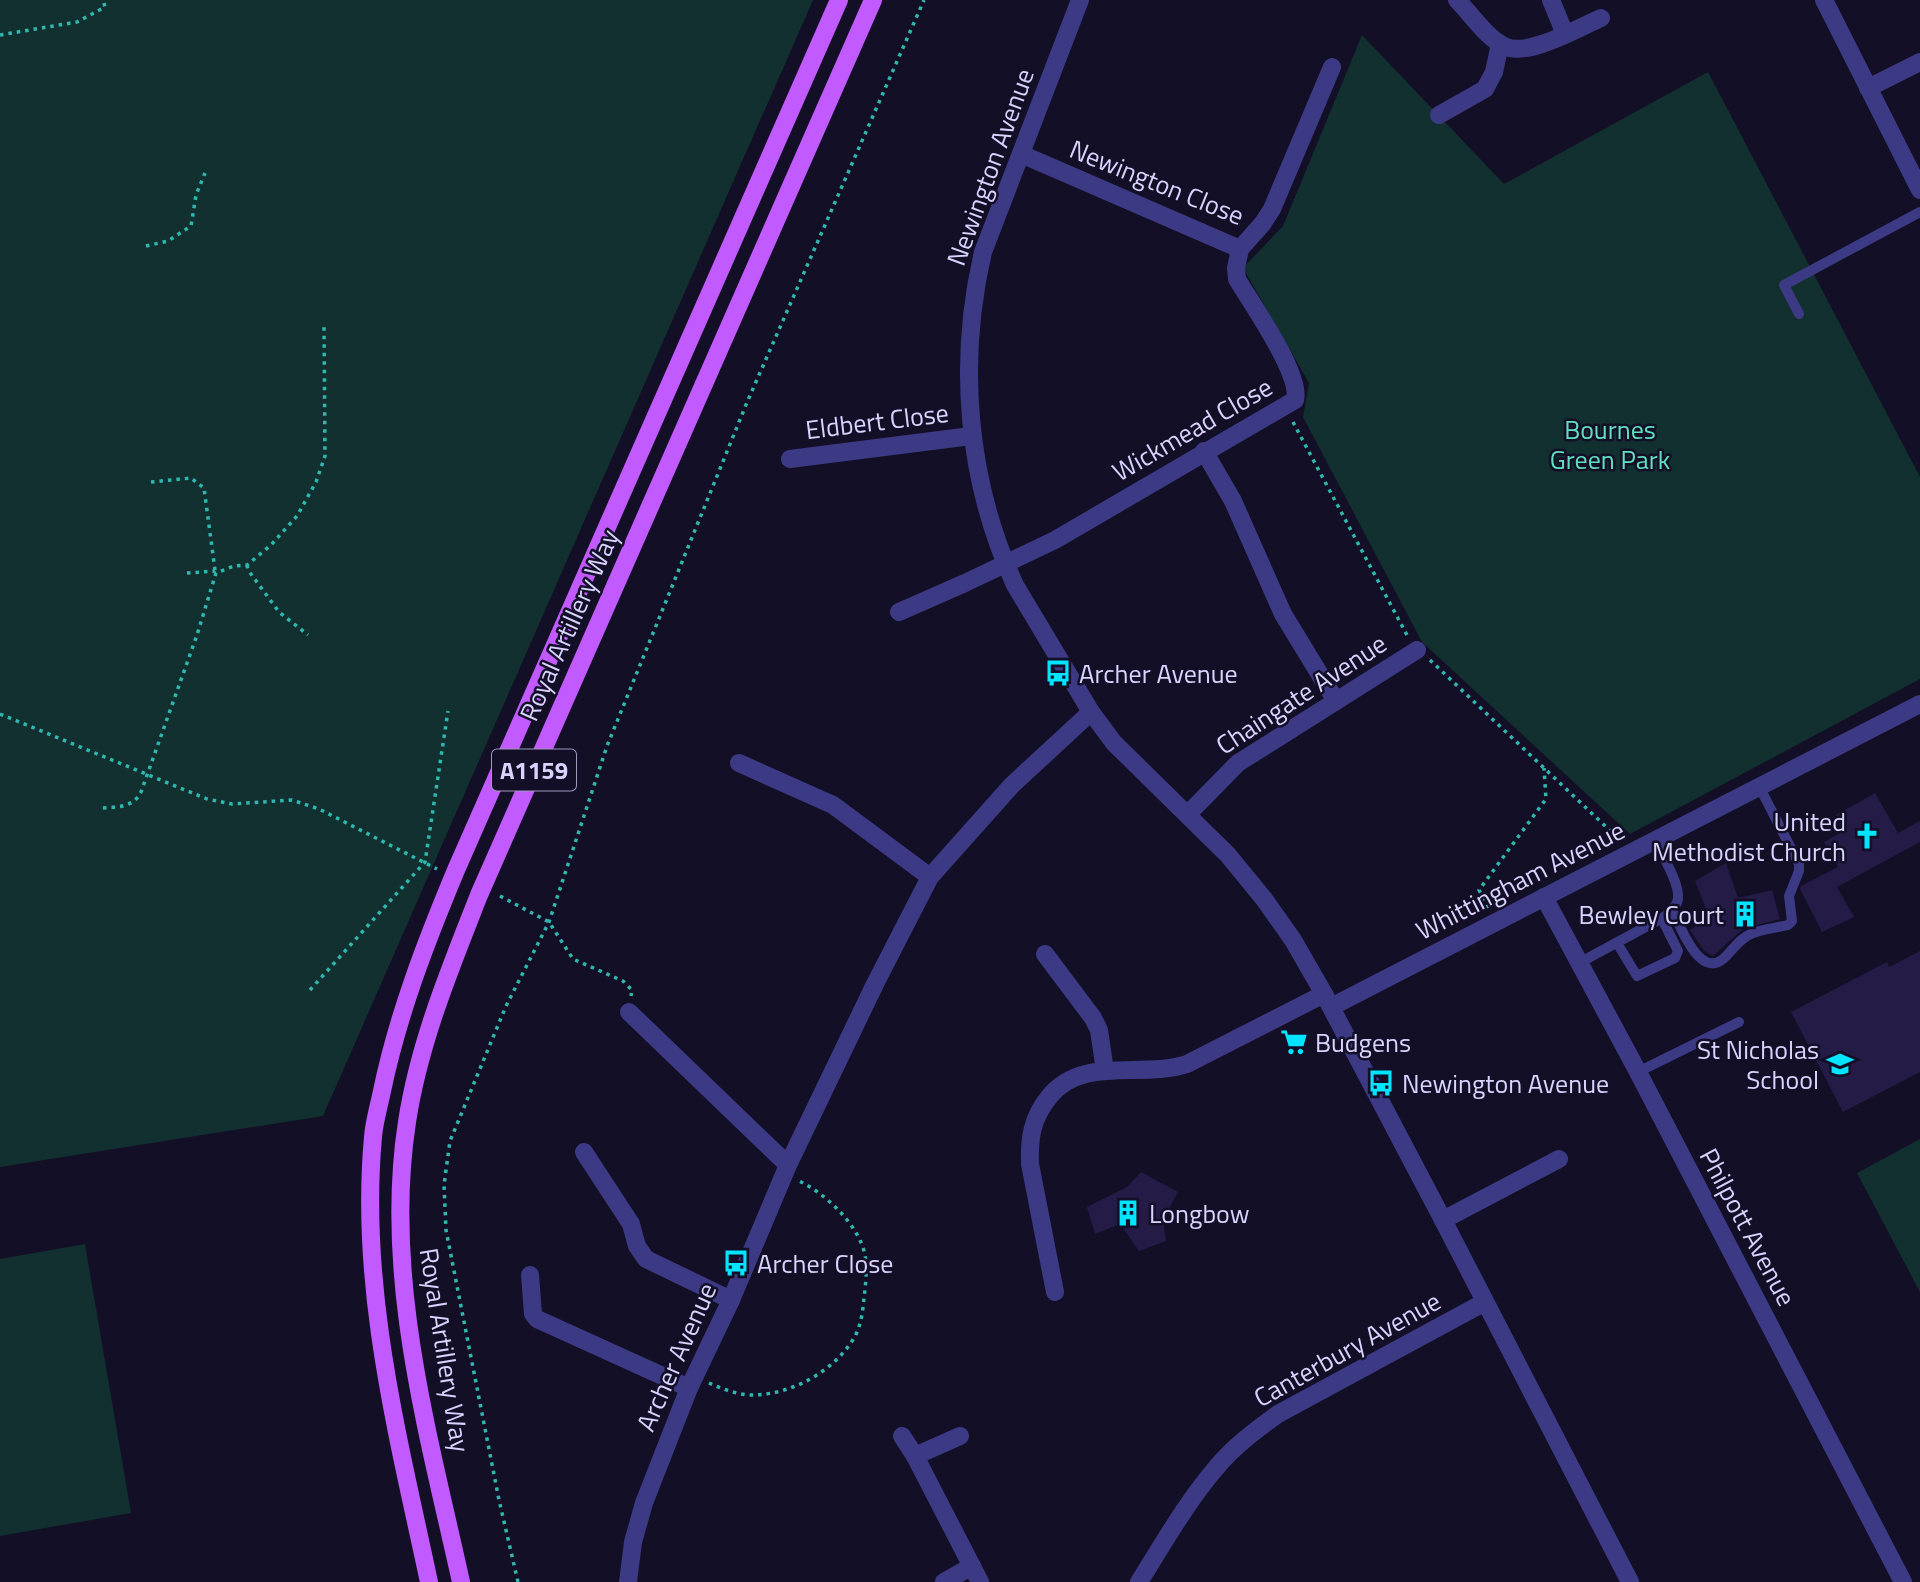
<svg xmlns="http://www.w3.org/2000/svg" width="1920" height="1582" font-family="'Titillium Web',sans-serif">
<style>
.green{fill:#12302f}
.building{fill:#241b47}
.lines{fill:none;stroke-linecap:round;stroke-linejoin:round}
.path{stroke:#2fb8b0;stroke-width:3.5;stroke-dasharray:3.5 5;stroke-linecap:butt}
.service{stroke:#3d3a85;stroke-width:10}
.minor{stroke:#3d3a85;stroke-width:18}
.primary{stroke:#c25bff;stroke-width:18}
.labels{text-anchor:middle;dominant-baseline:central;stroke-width:5;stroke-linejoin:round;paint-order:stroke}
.shield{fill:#130f26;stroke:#9e99be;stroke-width:2}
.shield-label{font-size:24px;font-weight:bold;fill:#d9d4ff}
.street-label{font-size:26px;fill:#d9d4ff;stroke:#130f26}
.park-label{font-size:26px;fill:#5fe0c0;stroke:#130f26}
.poi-label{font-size:26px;fill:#d9d4ff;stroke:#130f26;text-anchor:start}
</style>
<rect width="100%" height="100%" fill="#130f26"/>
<g class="green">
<path d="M 0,0 L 813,0 L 323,1116 L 0,1167 Z"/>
<path d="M 1362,35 L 1504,184 L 1708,72 L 1920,477 L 1920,679 L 1630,834 L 1422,642 L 1303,417 L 1309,383 L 1243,268 L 1283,226 Z"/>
<path d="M 1920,1139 L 1920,1292 L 1857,1173 Z"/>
<path d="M 85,1244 L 131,1513 L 0,1536 L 0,1259 Z"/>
</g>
<g class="building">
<path d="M 1875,793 L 1898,833 L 1920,821 L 1920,842 L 1837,887 L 1854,917 L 1822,932 L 1800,889 L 1801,886 L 1838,867 L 1824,842 L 1845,830 L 1836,815 Z"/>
<path d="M 1726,863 L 1738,898 L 1772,890 L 1780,919 L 1743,929 L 1713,956 L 1704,951 L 1690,930 L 1709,916 L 1695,881 Z"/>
<path d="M 1920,951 L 1920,1072 L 1843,1112 L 1791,1012 L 1887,962 L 1889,967 Z"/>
<path d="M 1141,1172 L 1178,1192 L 1163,1220 L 1166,1241 L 1139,1251 L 1120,1224 L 1095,1234 L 1087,1207 L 1127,1187 Z"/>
</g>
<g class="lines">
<g class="path">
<path d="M 0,35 L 77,22 L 105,7 L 103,0"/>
<path d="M 146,246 L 168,241 L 191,226 L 196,195 L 205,173"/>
<path d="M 1293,422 L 1408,637"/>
<path d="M 151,482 L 191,478 L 204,488 L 215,570"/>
<path d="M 247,565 L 248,570 L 279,612 L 308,635"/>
<path d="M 187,573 L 215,571"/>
<path d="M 1430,660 L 1620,840"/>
<path d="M 0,714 L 207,799 L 232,804 L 292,800 L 319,809 L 437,869"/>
<path d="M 103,808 C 118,807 134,807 141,792 L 197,635 L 216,573 L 234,566 L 247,565 L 271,545 L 297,516 L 316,482 L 325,456 L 324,324"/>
<path d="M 500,896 L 549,922 L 573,959 L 623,981 L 632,990 L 631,996"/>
<path d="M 1488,908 L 1479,890 L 1546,799 L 1544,768"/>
<path d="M 310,990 L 425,862 L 448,711"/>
<path d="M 709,1383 C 723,1389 740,1396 756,1395 C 794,1393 834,1371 854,1338 C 861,1326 863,1311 864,1297 C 866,1284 867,1268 865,1255 C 859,1225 825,1193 799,1181"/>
<path d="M 518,1582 L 499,1500 L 446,1230 L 444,1185 L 450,1141 L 506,1006 L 549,922 L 607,746 L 748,400 L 924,0"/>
</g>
<g class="service">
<path d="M 1799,314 L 1784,285 L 1920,212"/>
<path d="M 1672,910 C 1680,925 1699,979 1723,959 C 1733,951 1738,939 1751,934 C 1762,929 1776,928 1788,925 L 1792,921 L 1789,896 L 1799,871 L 1799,864 L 1759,786"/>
<path d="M 1617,943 L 1637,976 L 1675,958 L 1678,951 L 1662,919"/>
<path d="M 1579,963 L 1664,917 C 1670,912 1677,906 1678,899 C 1680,883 1661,853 1654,839"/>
<path d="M 1638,1072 L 1739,1022"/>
</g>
<g class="minor">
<path d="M 1080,0 L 983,252 C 957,363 967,481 1015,585 L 1091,712 L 1114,743 L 1228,855 L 1264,899 L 1293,940 L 1324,994 L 1443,1220 L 1630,1582"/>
<path d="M 1457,0 C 1471,14 1486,37 1504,46 C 1527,58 1578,28 1601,18"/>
<path d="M 1551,0 L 1565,34"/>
<path d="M 1824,0 L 1920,190"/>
<path d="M 1868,88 L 1920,62"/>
<path d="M 1439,115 L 1485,89 L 1494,72 L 1500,44"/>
<path d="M 1021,154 L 1240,249 L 1263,223 L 1272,209 L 1332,67"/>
<path d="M 1204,451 L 1233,501 L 1283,614 L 1336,701"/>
<path d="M 790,459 L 971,436"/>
<path d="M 899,612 L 965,583 L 1055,540 L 1295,400 C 1302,375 1251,303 1237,279 L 1236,268 L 1240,249"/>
<path d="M 739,763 L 833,805 L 930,877"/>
<path d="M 1188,814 L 1238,763 L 1417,650"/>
<path d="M 1544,897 L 1638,1072 L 1903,1582"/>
<path d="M 1045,954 L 1093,1018 L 1099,1030 L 1105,1071"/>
<path d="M 1331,1007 L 1920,704"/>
<path d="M 629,1012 L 788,1165"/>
<path d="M 584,1152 L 631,1224 L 637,1246 L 646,1259 L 731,1300"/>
<path d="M 1443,1220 L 1559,1159"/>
<path d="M 530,1275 L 533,1314 L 537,1319 L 689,1388"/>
<path d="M 1055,1292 L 1030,1164 C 1029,1138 1032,1118 1049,1097 C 1082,1055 1142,1079 1187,1064 L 1324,994"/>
<path d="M 902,1436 L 915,1456 L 980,1582"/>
<path d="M 915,1456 L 960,1436"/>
<path d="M 628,1582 L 633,1542 L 644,1503 L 689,1388 L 731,1300 L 788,1165 L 875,984 L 930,877 L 1012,785 L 1091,712"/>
<path d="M 944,1582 L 972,1566"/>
<path d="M 1139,1582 C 1163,1544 1186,1503 1216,1468 C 1233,1447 1256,1430 1278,1414 L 1485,1302"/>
</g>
<g class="primary">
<path d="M 429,1582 C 398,1436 359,1288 373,1137 C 374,1122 379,1106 382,1091 C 398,1014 426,942 456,870 L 839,0"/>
<path d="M 461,1582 C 428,1432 383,1276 407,1122 C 419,1043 450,969 479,895 L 873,0"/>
</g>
</g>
<defs>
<g id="bus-bare" transform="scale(2.1)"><path d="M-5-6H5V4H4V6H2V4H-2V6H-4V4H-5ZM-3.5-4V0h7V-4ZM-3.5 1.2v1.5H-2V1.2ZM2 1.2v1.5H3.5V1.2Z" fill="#00e5ff" stroke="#130f26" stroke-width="2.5" paint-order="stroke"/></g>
<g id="church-bare" transform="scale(2.1)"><path d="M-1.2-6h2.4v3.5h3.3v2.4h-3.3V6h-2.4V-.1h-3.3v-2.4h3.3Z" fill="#00e5ff" stroke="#130f26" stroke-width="2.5" paint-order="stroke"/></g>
<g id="building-bare" transform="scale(2.1)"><path d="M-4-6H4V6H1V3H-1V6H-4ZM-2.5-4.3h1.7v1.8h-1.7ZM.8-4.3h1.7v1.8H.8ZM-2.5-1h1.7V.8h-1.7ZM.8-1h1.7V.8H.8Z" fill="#00e5ff" stroke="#130f26" stroke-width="2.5" paint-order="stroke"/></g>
<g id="supermarket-bare" transform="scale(2.1)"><path d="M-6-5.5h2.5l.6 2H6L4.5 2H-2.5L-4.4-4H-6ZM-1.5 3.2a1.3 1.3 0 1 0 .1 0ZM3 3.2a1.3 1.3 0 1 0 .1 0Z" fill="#00e5ff" stroke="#130f26" stroke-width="2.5" paint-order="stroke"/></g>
<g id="school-bare" transform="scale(2.1)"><path d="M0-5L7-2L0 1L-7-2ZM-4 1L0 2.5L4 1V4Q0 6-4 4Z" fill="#00e5ff" stroke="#130f26" stroke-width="2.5" paint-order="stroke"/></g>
</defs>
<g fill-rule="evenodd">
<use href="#bus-bare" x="1058" y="673"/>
<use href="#church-bare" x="1867" y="836"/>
<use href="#building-bare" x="1745" y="914"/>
<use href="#supermarket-bare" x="1294" y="1042"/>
<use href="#school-bare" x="1840" y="1064"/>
<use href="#bus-bare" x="1381" y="1083"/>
<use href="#building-bare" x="1128" y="1213"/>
<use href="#bus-bare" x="736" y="1263"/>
</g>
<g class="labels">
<rect class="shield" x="492" y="749.5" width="84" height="41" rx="5"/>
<g class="shield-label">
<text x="534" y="770">A1159</text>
</g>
<g class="street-label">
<text transform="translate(990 167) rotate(-70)">Newington Avenue</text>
<text transform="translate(1157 182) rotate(22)">Newington Close</text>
<text transform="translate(877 421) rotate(-7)">Eldbert Close</text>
<text transform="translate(1192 429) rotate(-30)">Wickmead Close</text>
<text transform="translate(569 625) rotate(-66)">Royal Artillery Way</text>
<text transform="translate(1301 694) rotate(-33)">Chaingate Avenue</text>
<text transform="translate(1520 880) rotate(-27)">Whittingham Avenue</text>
<text transform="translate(1748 1227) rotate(62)">Philpott Avenue</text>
<text transform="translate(1347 1349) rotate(-29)">Canterbury Avenue</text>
<text transform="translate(445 1350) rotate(81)">Royal Artillery Way</text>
<text transform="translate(676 1357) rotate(-66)">Archer Avenue</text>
</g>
<g class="park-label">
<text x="1610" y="429">Bournes<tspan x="1610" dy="30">Green Park</tspan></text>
</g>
<g class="poi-label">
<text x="1079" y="673">Archer Avenue</text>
<text x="1846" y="821" text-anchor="end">United<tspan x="1846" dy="30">Methodist Church</tspan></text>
<text x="1724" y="914" text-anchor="end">Bewley Court</text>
<text x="1315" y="1042">Budgens</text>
<text x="1819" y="1049" text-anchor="end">St Nicholas<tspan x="1819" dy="30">School</tspan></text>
<text x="1402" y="1083">Newington Avenue</text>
<text x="1149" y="1213">Longbow</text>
<text x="757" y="1263">Archer Close</text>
</g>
</g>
</svg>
